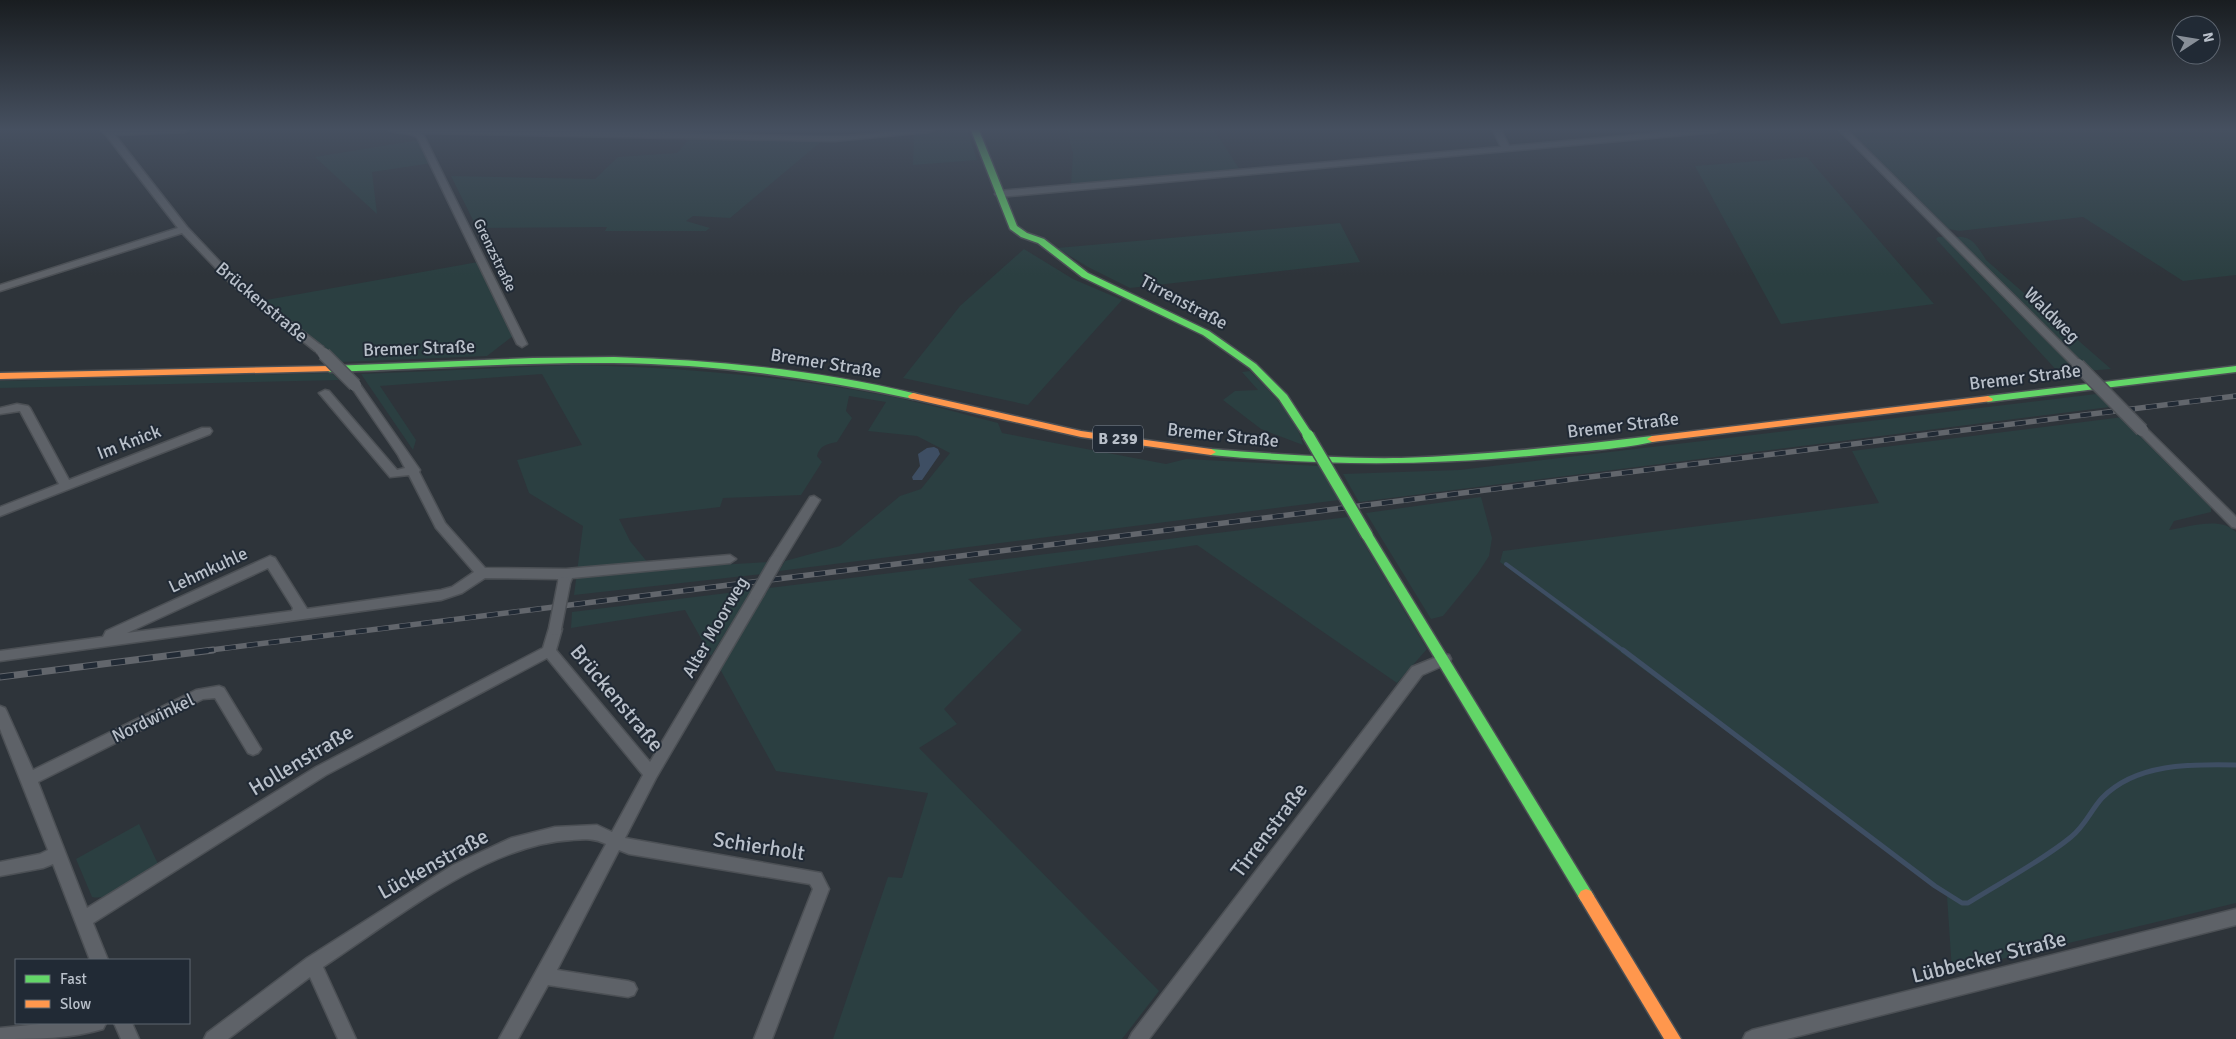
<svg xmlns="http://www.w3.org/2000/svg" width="2236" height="1039" font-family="Signika,sans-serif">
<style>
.green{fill:#2b3f41}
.water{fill:#3e4e63}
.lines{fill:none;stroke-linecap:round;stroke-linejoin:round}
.stream-far1{stroke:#3e4e63;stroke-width:4}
.stream{stroke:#3e4e63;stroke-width:5}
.street-casing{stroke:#4c5055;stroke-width:3}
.fast-casing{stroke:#4c5055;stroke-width:3}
.slow-casing{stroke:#4c5055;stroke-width:3}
.street{fill:#5e6268;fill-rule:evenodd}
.fast{fill:#63d668;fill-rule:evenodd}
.slow{fill:#ff974d;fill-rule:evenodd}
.rail-far1-casing{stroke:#62666c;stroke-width:5.5}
.rail-casing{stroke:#62666c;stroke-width:7}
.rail-far1{stroke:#212a35;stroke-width:4;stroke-dasharray:11;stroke-linecap:butt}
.rail{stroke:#212a35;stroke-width:5;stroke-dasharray:14;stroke-linecap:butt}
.street-bridge-far1-casing{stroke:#4c5055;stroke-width:11;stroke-linecap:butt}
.street-bridge-casing{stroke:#4c5055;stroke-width:15;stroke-linecap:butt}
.fast-bridge-casing{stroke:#4c5055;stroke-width:14;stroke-linecap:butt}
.street-bridge-far1{stroke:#5e6268;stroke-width:9}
.street-bridge{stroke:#5e6268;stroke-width:12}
.fast-bridge{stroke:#63d668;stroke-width:11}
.labels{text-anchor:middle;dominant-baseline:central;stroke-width:4;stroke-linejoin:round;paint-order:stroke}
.far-street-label{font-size:15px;fill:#b9c0ca;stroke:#212a35}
.shield{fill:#212a35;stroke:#8b939d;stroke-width:1}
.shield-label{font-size:16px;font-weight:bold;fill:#b9c0ca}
.street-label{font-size:18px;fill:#b9c0ca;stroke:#212a35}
.near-street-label{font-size:21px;fill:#b9c0ca;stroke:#212a35}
</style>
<rect width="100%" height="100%" fill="#2e343a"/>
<g class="green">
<path d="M 967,130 L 977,160 L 913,165 L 914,134 Z"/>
<path d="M 1067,130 L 1214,130 L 1240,170 L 1071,185 L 1073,153 Z"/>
<path d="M 1849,130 L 2236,130 L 2236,275 L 2183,281 L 2083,217 L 1959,231 L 1949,229 Z"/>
<path d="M 691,137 L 823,140 L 730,218 L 693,216 L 686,221 L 710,228 L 706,231 L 605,231 L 607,227 L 477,228 L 451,176 L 595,179 L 618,157 L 677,153 Z"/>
<path d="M 419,140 L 432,163 L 372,172 L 377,214 L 315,157 Z"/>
<path d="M 1807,157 L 1934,304 L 1781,324 L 1695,166 Z"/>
<path d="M 1340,223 L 1360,262 L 1130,288 L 1088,267 L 1057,248 Z"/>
<path d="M 1938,237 C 1968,237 1970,233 1986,260 L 2111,369 L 2059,373 L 1936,239 Z"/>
<path d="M 1024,249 L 1073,279 L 1122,300 L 1028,405 L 903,378 L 960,306 Z"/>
<path d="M 478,262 L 513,336 L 487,356 L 342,362 L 266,300 Z"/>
<path d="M 572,365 C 678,367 784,376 888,396 C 925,403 962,414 998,423 L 1002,433 L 1166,464 L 1186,459 L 1319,466 L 1339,500 L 779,571 L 785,561 L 840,546 L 900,496 L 921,489 L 950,453 L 917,436 L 868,431 L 886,402 L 849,396 L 846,411 L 852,418 L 837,442 C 827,444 820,445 817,456 L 822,462 L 801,495 L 723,498 L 720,507 L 619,519 L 630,541 L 653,569 L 769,562 L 762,574 L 574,595 L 583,526 L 529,493 L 517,460 L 582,445 L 542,374 L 380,386 L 416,440 L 413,450 L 361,374 Z"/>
<path d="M 1250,371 C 1269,391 1298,419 1303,445 L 1261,429 L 1223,400 L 1235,391 L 1258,390 L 1242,372 Z"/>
<path d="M 332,373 L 339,380 L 0,388 L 0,381 Z"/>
<path d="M 2096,394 L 2110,407 L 1359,502 L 1343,474 L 1459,470 Z"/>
<path d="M 2123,417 L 2211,505 L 2211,512 L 2174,521 L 2169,530 C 2189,527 2221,516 2236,532 L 2236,903 L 1952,971 L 1947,896 L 1500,562 L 1503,551 L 1879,503 L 1852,451 Z"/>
<path d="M 1481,497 L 1492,538 L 1489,556 L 1478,573 L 1443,616 L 1431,619 L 1366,513 Z"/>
<path d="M 1348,517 L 1427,649 L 1397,683 L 1197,545 L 968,579 L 1022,630 L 944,709 L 957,724 L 919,748 L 1159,991 L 1122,1039 L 833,1039 L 888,877 L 902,878 L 928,793 L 776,771 L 720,669 L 769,588 Z"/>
<path d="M 752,590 L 711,656 L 685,610 L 571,628 L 572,612 Z"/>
<path d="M 139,824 L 158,864 C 142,875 112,902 92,897 L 76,859 Z"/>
</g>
<path class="water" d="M 934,447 L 938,449 L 940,454 L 922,480 L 913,480 L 912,477 L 920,466 L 918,454 L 927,448 Z"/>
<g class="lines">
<path class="stream-far1" d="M 1506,564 L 1624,651"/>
<path class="stream" d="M 1623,650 L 1935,886 L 1962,903 L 1968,903 C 2001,882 2042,861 2071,837 C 2085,826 2091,810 2102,798 C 2136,763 2191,764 2236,765"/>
<g class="street-casing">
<g id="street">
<path d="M 100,130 L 189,130 L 185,132 L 115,135 L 187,227 L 239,282 L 323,347 L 323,351 L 315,351 L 233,286 L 182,233 L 0,291 L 0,285 L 178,228 L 106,135 Z"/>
<path d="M 389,130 C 536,125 684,136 831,136 C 865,137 899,129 933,130 L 929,132 L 834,141 L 421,133 L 424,136 L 527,344 L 522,347 L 517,344 L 417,137 C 407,131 397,135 389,130 Z"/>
<path d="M 1493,130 L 1501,130 L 1509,146 L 1691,130 L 1721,130 L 1717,132 L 999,197 L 995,194 L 999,191 L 1501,147 Z"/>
<path d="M 1839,130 L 1847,130 L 2082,363 L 2083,365 L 2082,367 L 2074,367 Z"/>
<path d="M 355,382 L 359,383 L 420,470 L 419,472 L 445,523 L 485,568 L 566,569 L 730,555 L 736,559 L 730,563 L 572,578 L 569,586 L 559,586 L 558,579 L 485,578 L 462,593 L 441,600 L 0,661 L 0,651 L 103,637 L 106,631 L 270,556 L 275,558 L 307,609 L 441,590 L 452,587 L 474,572 L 436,528 L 409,475 L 390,477 L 319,393 L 325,390 L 329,391 L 397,470 L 405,468 L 398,455 L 350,385 ZM 268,568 L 293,608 L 292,611 L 127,633 Z"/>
<path d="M 17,404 L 28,406 L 30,408 L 69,480 L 202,428 L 210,428 L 212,431 L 210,434 L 0,516 L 0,507 L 59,484 L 20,411 L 0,414 L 0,408 Z"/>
<path d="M 2142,426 L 2146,428 L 2236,517 L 2236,528 L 2232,527 L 2138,432 L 2136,430 L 2138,428 Z"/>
<path d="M 814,496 L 820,500 L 781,564 L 771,564 L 770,561 L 771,558 L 810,497 Z"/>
<path d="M 757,589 L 762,591 L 764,594 L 656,778 L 625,838 L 821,873 L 829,889 L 772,1039 L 754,1039 L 813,889 L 810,884 L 629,854 L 619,850 L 557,970 L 628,981 L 634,983 L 637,989 L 634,995 L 628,997 L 548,985 L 518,1039 L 499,1039 L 606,844 C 594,838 585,839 572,840 C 487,844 393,921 323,967 L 356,1039 L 338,1039 L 310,977 L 228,1039 L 204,1039 L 207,1033 L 307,958 L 453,865 L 511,838 L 555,827 L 597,825 L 612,832 L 643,775 L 547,658 L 326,775 L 93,923 L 108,960 L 90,960 L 53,864 L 43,868 L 0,876 L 0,862 L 40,854 L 48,850 L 0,729 L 0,706 L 5,708 L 7,712 L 33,770 L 196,690 L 219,686 L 224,688 L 261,749 L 258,753 L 253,755 L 248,753 L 215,698 L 203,699 L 38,782 L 87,908 L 316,767 L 543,648 L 550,625 L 560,625 L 562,629 L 556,650 L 650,762 L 752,591 Z"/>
<path d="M 1444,654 L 1449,655 L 1451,659 L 1449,663 L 1422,675 L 1149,1039 L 1129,1039 L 1132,1033 L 1412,667 Z"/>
<path d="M 2236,909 L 2236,925 L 1787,1039 L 1743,1039 L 1746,1033 L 1752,1030 Z"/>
<path d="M 50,1023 L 106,1023 L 103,1029 C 70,1039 35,1039 0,1039 L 0,1028 Z"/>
<path d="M 114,1023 L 132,1023 L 139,1039 L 121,1039 Z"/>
</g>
</g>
<g class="fast-casing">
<g id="fast">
<path d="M 971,130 L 979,130 L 1017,226 L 1027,233 L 1044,239 L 1088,273 L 1209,331 L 1256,364 L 1287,395 L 1313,435 L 1312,437 L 1304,437 L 1279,399 L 1250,368 L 1203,335 L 1082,277 L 1038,243 L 1021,237 L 1010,229 Z"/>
<path d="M 614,357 C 716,360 818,370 917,394 L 918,396 L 913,399 C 814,378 714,364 613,363 C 519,362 424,369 330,372 L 325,369 L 330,366 L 533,358 Z"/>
<path d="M 2236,366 L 2236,372 L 1988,402 L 1983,399 L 1988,396 Z"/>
<path d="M 1652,436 L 1657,439 L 1656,441 C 1625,449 1582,451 1550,454 C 1434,466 1326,466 1211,455 L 1206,452 L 1211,449 C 1274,454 1338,459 1401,458 C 1485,455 1569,446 1652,436 Z"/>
<path d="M 1367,531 L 1371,532 L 1591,891 L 1594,896 L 1591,901 L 1586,903 L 1581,901 L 1361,535 Z"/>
</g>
</g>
<g class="slow-casing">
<g id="slow">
<path d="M 330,366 L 333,367 L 335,369 L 333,371 L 0,379 L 0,373 Z"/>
<path d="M 913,393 L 1081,431 L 1211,449 L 1216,452 L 1211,455 L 1081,437 L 909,398 L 908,396 Z"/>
<path d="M 1988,396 L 1993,399 L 1992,401 L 1652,442 L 1647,439 L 1652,436 Z"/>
<path d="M 1586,889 L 1591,891 L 1681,1039 L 1664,1039 L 1581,901 L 1578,896 L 1581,891 Z"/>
</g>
</g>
<use href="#street" class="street"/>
<use href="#fast" class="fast"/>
<use href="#slow" class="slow"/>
<g class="rail-far1-casing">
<path id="rail-far1" d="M 203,651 L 2236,396"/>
</g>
<g class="rail-casing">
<path id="rail" d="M 0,677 L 213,650"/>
</g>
<use href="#rail-far1" class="rail-far1"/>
<use href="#rail" class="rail"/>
<g class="street-bridge-far1-casing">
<path id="street-bridge-far1" d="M 319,349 L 326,356"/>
</g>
<g class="street-bridge-casing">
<g id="street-bridge">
<path d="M 324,354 L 355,385"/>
<path d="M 2078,365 L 2142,430"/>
<path d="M 757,594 L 776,561"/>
<path d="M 555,629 L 564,583"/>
</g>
</g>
<g class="fast-bridge-casing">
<path id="fast-bridge" d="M 1308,435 L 1367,535"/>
</g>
<use href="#street-bridge-far1" class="street-bridge-far1"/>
<use href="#street-bridge" class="street-bridge"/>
<use href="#fast-bridge" class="fast-bridge"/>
</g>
<linearGradient id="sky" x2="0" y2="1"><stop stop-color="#191d20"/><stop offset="0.47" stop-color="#465060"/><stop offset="1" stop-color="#465060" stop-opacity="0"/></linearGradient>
<rect width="2236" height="275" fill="url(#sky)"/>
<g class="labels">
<g class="far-street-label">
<text transform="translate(495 255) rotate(64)">Grenzstraße</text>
</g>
<rect class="shield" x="1093" y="425.5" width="50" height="27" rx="4"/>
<g class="shield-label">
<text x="1118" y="439">B 239</text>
</g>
<g class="street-label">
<text transform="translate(262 302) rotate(40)">Brückenstraße</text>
<text transform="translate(1184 302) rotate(28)">Tirrenstraße</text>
<text transform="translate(2052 315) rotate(45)">Waldweg</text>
<text transform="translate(419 348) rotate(-2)">Bremer Straße</text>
<text transform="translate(826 363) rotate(9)">Bremer Straße</text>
<text transform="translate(2025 377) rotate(-7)">Bremer Straße</text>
<text transform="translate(1623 425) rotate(-7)">Bremer Straße</text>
<text transform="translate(1223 435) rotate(6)">Bremer Straße</text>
<text transform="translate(129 442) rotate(-21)">Im Knick</text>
<text transform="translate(208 570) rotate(-25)">Lehmkuhle</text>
<text transform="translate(715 627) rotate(-60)">Alter Moorweg</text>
<text transform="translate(153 718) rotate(-26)">Nordwinkel</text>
</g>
<g class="near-street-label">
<text transform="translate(617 698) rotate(50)">Brückenstraße</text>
<text transform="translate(301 760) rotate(-31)">Hollenstraße</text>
<text transform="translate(1269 830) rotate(-53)">Tirrenstraße</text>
<text transform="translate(759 846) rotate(9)">Schierholt</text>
<text transform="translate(433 864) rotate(-29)">Lückenstraße</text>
<text transform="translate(1989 957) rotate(-14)">Lübbecker Straße</text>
</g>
</g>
<rect x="15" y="959" width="175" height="65" fill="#212a35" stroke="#5e6671"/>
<rect x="25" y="975" width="25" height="8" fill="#63d668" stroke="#5e6671"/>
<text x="60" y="984" font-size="15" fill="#b9c0ca">Fast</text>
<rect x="25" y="1000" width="25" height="8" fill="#ff974d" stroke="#5e6671"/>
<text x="60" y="1009" font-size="15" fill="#b9c0ca">Slow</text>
<g transform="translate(2196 40) rotate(78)"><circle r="24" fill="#212a35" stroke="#5e6671"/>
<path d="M0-4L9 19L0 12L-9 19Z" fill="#888f98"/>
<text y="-8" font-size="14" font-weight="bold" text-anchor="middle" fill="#b9c0ca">N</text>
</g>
</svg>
